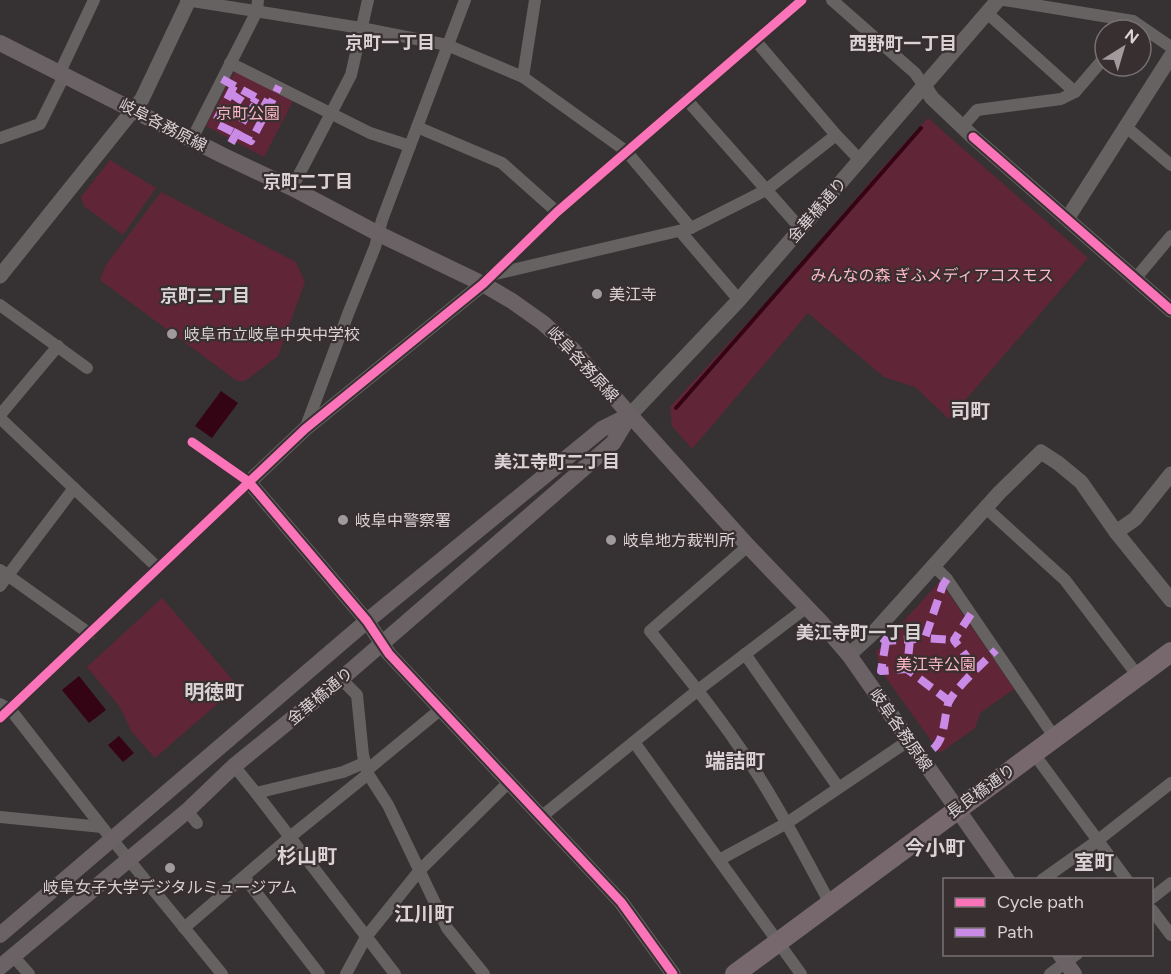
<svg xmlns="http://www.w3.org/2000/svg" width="1171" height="974" font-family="Figtree,'Noto Sans JP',sans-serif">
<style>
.green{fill:#602637}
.water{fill:#340415}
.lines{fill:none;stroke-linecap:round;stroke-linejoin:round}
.stream{stroke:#340415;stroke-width:4}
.minor{stroke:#666262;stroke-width:12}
.tertiary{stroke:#666262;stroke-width:15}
.secondary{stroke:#6a6264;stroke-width:16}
.trunk{stroke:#76686c;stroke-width:20}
.quiet{stroke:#ca8be6;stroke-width:8;stroke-dasharray:15 8;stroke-linecap:butt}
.cycleway-casing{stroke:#382f31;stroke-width:13}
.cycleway{stroke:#fb73b8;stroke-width:9}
.poi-dot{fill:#a09a9c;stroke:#382f31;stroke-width:2}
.labels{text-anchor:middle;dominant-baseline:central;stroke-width:4.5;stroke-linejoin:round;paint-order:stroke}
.park-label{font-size:16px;fill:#fdb7c6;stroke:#382f31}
.street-label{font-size:16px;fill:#d9d3d5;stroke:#382f31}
.poi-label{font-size:16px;fill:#d9d3d5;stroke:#382f31;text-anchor:start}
.neighbourhood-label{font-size:18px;font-weight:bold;fill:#d9d3d5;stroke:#382f31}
.quarter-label{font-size:20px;font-weight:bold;fill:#d9d3d5;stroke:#382f31}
</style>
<rect width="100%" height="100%" fill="#363132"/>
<g class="green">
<path d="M 235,71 L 293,101 L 264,157 L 206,126 Z"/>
<path d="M 928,118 L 1088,258 L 949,419 L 915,387 L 884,377 L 808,313 L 692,449 L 672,426 L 670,407 L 792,274 L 882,168 Z"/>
<path d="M 110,160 L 156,188 L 123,235 L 84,206 L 81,197 Z"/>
<path d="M 161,192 L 296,262 L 305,282 L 278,356 L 245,381 L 237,381 L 100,280 L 106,265 Z"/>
<path d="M 940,581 L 1014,689 L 980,713 L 975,728 L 940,753 L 881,671 L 876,652 Z"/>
<path d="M 162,598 L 238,686 L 155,758 L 132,732 L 120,707 L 87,667 Z"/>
</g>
<g class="water">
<path d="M 221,391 L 238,403 L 212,438 L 195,426 Z"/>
<path d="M 79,676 L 106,710 L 89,723 L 62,690 Z"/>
<path d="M 119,736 L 134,753 L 123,762 L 108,745 Z"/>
</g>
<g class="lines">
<path class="stream" d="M 676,408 L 921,128"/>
<g class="minor">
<path d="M 186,0 L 361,28 L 447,45 L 523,77 L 626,151 L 691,228"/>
<path d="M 832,0 L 915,73 L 924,86"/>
<path d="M 1004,0 L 1133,21 L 1171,47"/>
<path d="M 986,12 L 1075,92"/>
<path d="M 755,40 L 836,135"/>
<path d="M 230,63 L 370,133 L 410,146"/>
<path d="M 60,72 L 94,0"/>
<path d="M 523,77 L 535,0"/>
<path d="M 686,99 L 801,229"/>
<path d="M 963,126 L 977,110 L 1061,99 L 1075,92 L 1105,57"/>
<path d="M 1125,126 L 1171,165"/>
<path d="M 417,127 L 502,163 L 557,212"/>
<path d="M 0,138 L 40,124 L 65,74"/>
<path d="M 192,139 L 257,11 L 258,0"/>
<path d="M 292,188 L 351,75 L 368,0"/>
<path d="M 680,231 L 739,300"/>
<path d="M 491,275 L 691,228 L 766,190 L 836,135 L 860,160"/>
<path d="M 1135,279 L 1171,236"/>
<path d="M 483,284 L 557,212 L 802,0"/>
<path d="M 0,305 L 87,368"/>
<path d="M 0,415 L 58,346"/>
<path d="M 0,418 L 158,568"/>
<path d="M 305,429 L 348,314 L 375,247 L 382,220 L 465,0"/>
<path d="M 986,508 L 1065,580 L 1138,676"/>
<path d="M 748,546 L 650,631 C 681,669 712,707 740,748 C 774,797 801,850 830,903"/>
<path d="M 934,566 L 947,579 L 1055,738"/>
<path d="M 0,570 L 90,634"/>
<path d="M 0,586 L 74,488"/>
<path d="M 745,654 L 838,787"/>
<path d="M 341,679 L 357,695 L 363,755 L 368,774 L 388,805 L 447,928 L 484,974"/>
<path d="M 0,704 L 10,709 L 102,827 L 222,974"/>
<path d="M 0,718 L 249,482 L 192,442"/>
<path d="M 634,742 L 801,974"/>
<path d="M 1040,762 L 1127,880"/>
<path d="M 234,766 L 256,793 L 395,974"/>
<path d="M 367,770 L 441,709"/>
<path d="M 256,793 L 343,772 L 364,763"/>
<path d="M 187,811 L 197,823"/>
<path d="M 0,817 L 102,827"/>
<path d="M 541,817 L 698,690 L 807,607"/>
<path d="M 719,860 L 787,823 L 908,741"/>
<path d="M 244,877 L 319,974"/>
<path d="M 1042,880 L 1097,841 L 1171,783"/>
<path d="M 1152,898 L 1171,883"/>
<path d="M 1152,910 L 1171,935"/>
<path d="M 184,928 L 290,837 L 368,774"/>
<path d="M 13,956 L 29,974"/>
<path d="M 346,974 L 366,937 L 420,870 L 509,782"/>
<path d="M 1050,974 L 1077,954"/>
</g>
<g class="tertiary">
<path d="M 924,86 L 932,98 L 973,137 L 1171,310"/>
<path d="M 1067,219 L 1171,56"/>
<path d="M 0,276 L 142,99 L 189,0"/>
<path d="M 483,284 L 305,429 L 249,482 L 367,621 L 389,654 L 621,902 L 673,974"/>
<path d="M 630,415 L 739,300 L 998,0"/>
<path d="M 1116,532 L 1135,519 L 1171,474"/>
<path d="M 849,655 L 875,631 L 999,493 L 1041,452 L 1058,463 L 1081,482 L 1116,532 L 1171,600"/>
</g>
<g class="secondary">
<path d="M 0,43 L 224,156 L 292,188 L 379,234 L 483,284 L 512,301 L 543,323 L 574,351 L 630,415 L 748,546 L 820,621 L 849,655 L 1007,880"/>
<path d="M 0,935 L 367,621 L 602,429 L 630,415"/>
<path d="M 1060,954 L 1074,974"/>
<path d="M 0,967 L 187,811 L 234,766 L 341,679 L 613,443 L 630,415"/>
</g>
<path class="trunk" d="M 735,974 L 1171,652"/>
<g class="quiet">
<path d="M 222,79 L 270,105 L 279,86"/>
<path d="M 234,86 L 215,123 L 251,141 L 270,105"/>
<path d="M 230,93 L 251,107"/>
<path d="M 231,143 L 256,98"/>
<path d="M 947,579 L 943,585 L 925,638 L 954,640"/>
<path d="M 971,614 L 954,640 L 976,669"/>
<path d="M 882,638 L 886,641 L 916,639"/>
<path d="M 910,639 L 907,669 L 949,701"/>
<path d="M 886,641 L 881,671 L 907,669"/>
<path d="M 933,749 C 945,739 944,718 948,704 C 952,691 985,661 996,650"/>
</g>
<g class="cycleway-casing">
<g id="cycleway">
<path d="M 973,137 L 1171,310"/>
<path d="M 192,442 L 249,482 L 367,621 L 389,654 L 621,902 L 673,974"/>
<path d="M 0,718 L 305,429 L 483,284 L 557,212 L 802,0"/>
</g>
</g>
<use href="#cycleway" class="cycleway"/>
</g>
<g class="poi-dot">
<circle cx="597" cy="294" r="6"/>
<circle cx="172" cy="334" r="6"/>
<circle cx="343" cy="520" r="6"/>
<circle cx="611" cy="540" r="6"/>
<circle cx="170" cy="868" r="6"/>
</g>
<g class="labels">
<g class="park-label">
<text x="248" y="113">京町公園</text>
<text x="932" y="275">みんなの森 ぎふメディアコスモス</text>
<text x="936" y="664">美江寺公園</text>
</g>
<g class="street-label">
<text transform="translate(163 125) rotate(27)">岐阜各務原線</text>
<text transform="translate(817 210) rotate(-49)">金華橋通り</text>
<text transform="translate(583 364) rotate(47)">岐阜各務原線</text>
<text transform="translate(320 696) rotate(-40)">金華橋通り</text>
<text transform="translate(901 730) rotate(55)">岐阜各務原線</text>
<text transform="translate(981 791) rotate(-36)">長良橋通り</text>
</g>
<g class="poi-label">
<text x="609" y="294">美江寺</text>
<text x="184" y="334">岐阜市立岐阜中央中学校</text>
<text x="355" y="520">岐阜中警察署</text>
<text x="623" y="540">岐阜地方裁判所</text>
<text x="170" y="887" text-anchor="middle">岐阜女子大学デジタルミュージアム</text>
</g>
<g class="neighbourhood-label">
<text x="390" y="43">京町一丁目</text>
<text x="903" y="44">西野町一丁目</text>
<text x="308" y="182">京町二丁目</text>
<text x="205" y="296">京町三丁目</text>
<text x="557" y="462">美江寺町二丁目</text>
<text x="859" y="633">美江寺町一丁目</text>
</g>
<g class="quarter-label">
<text x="970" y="411">司町</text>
<text x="214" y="692">明徳町</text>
<text x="735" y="761">端詰町</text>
<text x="935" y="848">今小町</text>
<text x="307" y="856">杉山町</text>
<text x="1094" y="862">室町</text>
<text x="424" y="914">江川町</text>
</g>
</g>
<rect x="943" y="878" width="210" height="78" fill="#382f31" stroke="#787173" stroke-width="1.5"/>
<rect x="955" y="898" width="30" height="9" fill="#fb73b8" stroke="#787173" stroke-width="1.5"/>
<text x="997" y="908" font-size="18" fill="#d9d3d5">Cycle path</text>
<rect x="955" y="928" width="30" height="9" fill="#ca8be6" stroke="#787173" stroke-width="1.5"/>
<text x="997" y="938" font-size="18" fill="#d9d3d5">Path</text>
<g transform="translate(1123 48) rotate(37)"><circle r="28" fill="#382f31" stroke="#787173" stroke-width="1.5"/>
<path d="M0-4.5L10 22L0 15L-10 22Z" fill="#a09a9c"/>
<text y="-9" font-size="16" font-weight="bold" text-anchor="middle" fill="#d9d3d5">N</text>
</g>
</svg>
